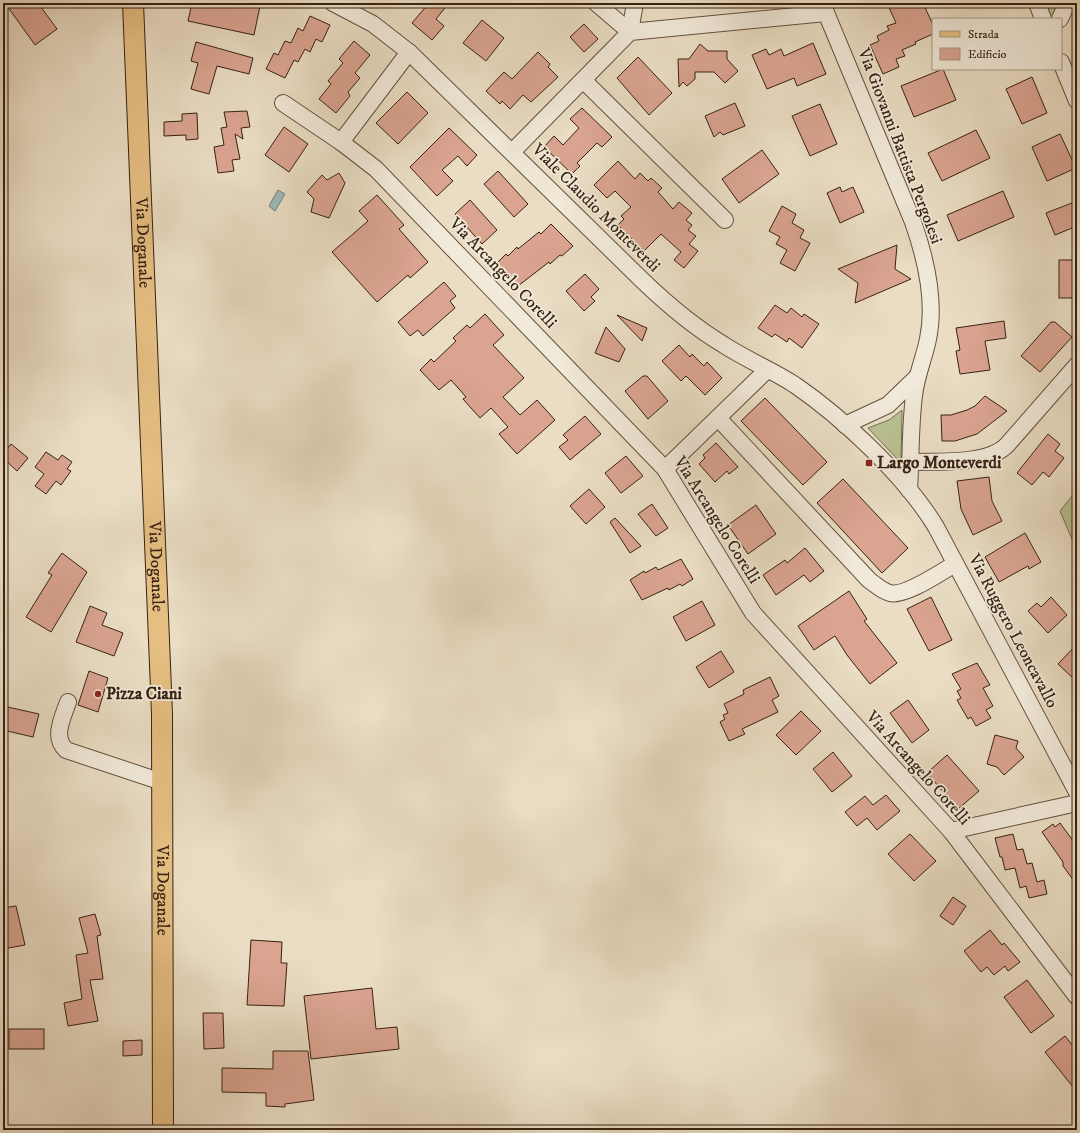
<svg xmlns="http://www.w3.org/2000/svg" width="1080" height="1133" font-family="'IM FELL DW Pica',serif">
<style>
.green{fill:#b9c092;stroke:#787152}
.water{fill:#9bbabd;stroke:#737d79}
.building{fill:#daa491;stroke:#372212}
.lines{fill:none;stroke-linecap:round;stroke-linejoin:round}
.minor-casing{stroke:#64513e;stroke-width:18}
.major-casing{stroke:#372212;stroke-width:22}
.minor{stroke:#f1e9d9;stroke-width:16}
.major{stroke:#e5be82;stroke-width:20}
.poi-dot{fill:#8f2418;stroke:#f1e9d9;stroke-width:1.5}
.labels{text-anchor:middle;dominant-baseline:central;stroke-width:3.5;stroke-linejoin:round;paint-order:stroke}
.street-label{font-size:17px;fill:#372212;stroke:#f1e9d9}
.poi-label{font-size:17px;font-weight:bold;fill:#372212;stroke:#f1e9d9;text-anchor:start}
</style>
<rect width="100%" height="100%" fill="#eaddc4"/>
<filter id="stains"><feTurbulence type="fractalNoise" baseFrequency=".005" numOctaves="4"/><feColorMatrix values="0 0 0 0 .2 0 0 0 0 .09 0 0 0 0 .02 0 0 0 .5 -.17"/></filter>
<radialGradient id="worn" r=".72"><stop offset=".6" stop-color="#630" stop-opacity="0"/><stop offset="1" stop-color="#630" stop-opacity=".3"/></radialGradient>
<g class="green">
<path d="M 1043,3 L 1059,3 L 1052,19 L 1050,19 Z"/>
<path d="M 902,410 L 901,463 L 868,428 L 889,420 Z"/>
<path d="M 1077,490 L 1077,551 L 1060,511 Z"/>
</g>
<path class="water" d="M 278,190 L 285,194 L 275,211 L 269,206 Z"/>
<g class="building">
<path d="M 5,3 L 38,3 L 57,29 L 35,45 Z"/>
<path d="M 192,3 L 248,3 L 260,6 L 254,35 L 188,21 Z"/>
<path d="M 429,3 L 449,3 L 436,19 L 444,26 L 432,40 L 412,23 Z"/>
<path d="M 887,3 L 923,3 L 933,25 L 933,34 L 915,42 L 916,44 L 902,50 L 905,56 L 896,59 L 899,67 L 883,74 L 870,45 L 879,41 L 877,36 L 889,30 L 887,26 L 896,23 Z"/>
<path d="M 310,16 L 330,25 L 322,42 L 316,39 L 310,52 L 305,49 L 298,62 L 294,60 L 285,78 L 266,69 L 274,53 L 278,55 L 285,41 L 291,43 L 298,28 L 303,31 Z"/>
<path d="M 482,20 L 504,38 L 486,61 L 463,43 Z"/>
<path d="M 584,24 L 598,39 L 584,52 L 570,37 Z"/>
<path d="M 354,41 L 370,55 L 355,73 L 360,78 L 348,92 L 350,96 L 336,113 L 319,99 L 331,84 L 328,81 L 343,63 L 339,59 Z"/>
<path d="M 196,42 L 253,58 L 249,74 L 217,66 L 209,94 L 191,89 L 198,63 L 191,61 Z"/>
<path d="M 813,43 L 826,74 L 797,86 L 794,78 L 767,89 L 752,55 L 766,49 L 769,55 L 781,49 L 784,56 Z"/>
<path d="M 700,44 L 708,51 L 727,51 L 727,59 L 738,71 L 725,83 L 714,72 L 695,72 L 695,79 L 687,86 L 683,82 L 679,87 L 678,59 L 689,59 Z"/>
<path d="M 538,52 L 550,64 L 548,67 L 558,77 L 531,102 L 523,95 L 510,109 L 502,101 L 500,104 L 486,91 L 504,72 L 512,79 Z"/>
<path d="M 638,57 L 672,93 L 649,115 L 617,78 Z"/>
<path d="M 943,69 L 956,100 L 914,117 L 901,86 Z"/>
<path d="M 1032,77 L 1047,113 L 1022,124 L 1006,89 Z"/>
<path d="M 407,92 L 428,113 L 398,144 L 376,123 Z"/>
<path d="M 735,103 L 745,126 L 723,135 L 720,132 L 714,137 L 705,116 Z"/>
<path d="M 820,104 L 837,144 L 810,156 L 792,116 Z"/>
<path d="M 582,108 L 612,137 L 602,147 L 597,143 L 577,163 L 580,166 L 572,174 L 544,147 L 554,136 L 563,145 L 579,128 L 570,119 Z"/>
<path d="M 247,111 L 250,127 L 241,128 L 243,139 L 235,134 L 240,159 L 232,160 L 234,171 L 218,173 L 214,147 L 224,145 L 221,128 L 227,127 L 224,112 Z"/>
<path d="M 197,113 L 198,139 L 186,140 L 186,135 L 164,136 L 164,122 L 182,121 L 182,114 Z"/>
<path d="M 284,127 L 308,144 L 289,172 L 265,155 Z"/>
<path d="M 449,128 L 477,155 L 467,166 L 458,156 L 442,170 L 453,181 L 437,196 L 410,167 Z"/>
<path d="M 976,130 L 990,158 L 942,181 L 928,153 Z"/>
<path d="M 1060,134 L 1076,168 L 1047,181 L 1032,147 Z"/>
<path d="M 762,150 L 779,174 L 739,203 L 722,179 Z"/>
<path d="M 618,161 L 635,179 L 640,173 L 648,181 L 651,178 L 662,188 L 658,192 L 673,209 L 679,202 L 692,213 L 686,220 L 692,225 L 688,230 L 696,236 L 689,244 L 698,251 L 684,268 L 674,260 L 681,252 L 661,234 L 644,251 L 618,225 L 624,219 L 621,216 L 631,207 L 615,191 L 607,198 L 594,185 Z"/>
<path d="M 498,171 L 528,204 L 514,217 L 484,184 Z"/>
<path d="M 339,173 L 345,183 L 329,218 L 311,212 L 314,199 L 307,192 L 322,175 L 327,180 Z"/>
<path d="M 840,187 L 842,192 L 853,187 L 864,212 L 840,223 L 827,193 Z"/>
<path d="M 1003,191 L 1014,217 L 958,241 L 947,215 Z"/>
<path d="M 377,195 L 404,225 L 399,229 L 428,262 L 410,278 L 408,275 L 377,302 L 332,252 L 368,221 L 359,211 Z"/>
<path d="M 470,200 L 497,230 L 482,244 L 455,214 Z"/>
<path d="M 1077,201 L 1077,226 L 1055,235 L 1046,213 Z"/>
<path d="M 782,206 L 796,214 L 792,223 L 804,230 L 800,238 L 810,243 L 795,271 L 780,263 L 787,250 L 776,244 L 780,237 L 769,231 Z"/>
<path d="M 551,224 L 573,246 L 562,256 L 560,255 L 550,264 L 549,262 L 518,286 L 496,264 L 506,254 L 508,256 L 517,247 L 518,249 L 539,232 L 541,234 Z"/>
<path d="M 897,245 L 895,269 L 911,279 L 855,303 L 858,283 L 838,269 Z"/>
<rect x="1059" y="260" width="18" height="38"/>
<path d="M 585,274 L 599,289 L 591,297 L 595,301 L 584,311 L 566,291 Z"/>
<path d="M 444,282 L 456,296 L 450,301 L 455,308 L 423,336 L 418,330 L 410,336 L 398,322 Z"/>
<path d="M 775,305 L 787,313 L 791,308 L 802,317 L 804,314 L 819,324 L 802,348 L 789,338 L 787,342 L 775,334 L 772,337 L 758,328 Z"/>
<path d="M 485,314 L 504,335 L 493,345 L 524,378 L 503,397 L 520,415 L 537,400 L 555,420 L 517,454 L 499,434 L 508,427 L 491,408 L 480,418 L 463,399 L 466,397 L 451,380 L 439,390 L 420,370 L 431,359 L 434,362 L 456,341 L 453,338 L 467,325 L 470,328 Z"/>
<path d="M 617,315 L 647,328 L 642,341 Z"/>
<path d="M 1004,321 L 1006,338 L 985,341 L 990,370 L 960,374 L 956,351 L 960,350 L 956,328 Z"/>
<path d="M 1051,322 L 1055,322 L 1072,337 L 1040,372 L 1021,356 Z"/>
<path d="M 606,327 L 625,349 L 619,362 L 595,353 Z"/>
<path d="M 679,345 L 690,357 L 692,354 L 704,366 L 707,362 L 722,378 L 705,395 L 686,376 L 681,381 L 662,361 Z"/>
<path d="M 643,376 L 647,376 L 668,401 L 648,419 L 625,391 Z"/>
<path d="M 985,396 L 1007,411 L 977,434 L 955,441 L 942,441 L 941,415 L 951,415 L 967,410 L 975,406 Z"/>
<path d="M 765,398 L 827,462 L 803,485 L 741,421 Z"/>
<path d="M 585,416 L 601,434 L 570,460 L 559,447 L 568,440 L 563,435 Z"/>
<path d="M 1048,434 L 1060,444 L 1055,451 L 1064,458 L 1049,477 L 1043,472 L 1032,485 L 1017,473 Z"/>
<path d="M 716,443 L 738,467 L 729,474 L 727,471 L 715,482 L 699,464 L 705,458 L 703,455 Z"/>
<path d="M 11,444 L 28,458 L 17,471 L 3,458 L 3,454 Z"/>
<path d="M 46,452 L 58,460 L 62,455 L 72,462 L 67,469 L 71,471 L 61,485 L 56,481 L 46,494 L 35,486 L 44,474 L 35,467 Z"/>
<path d="M 626,456 L 643,476 L 621,493 L 605,473 Z"/>
<path d="M 989,477 L 992,501 L 1002,521 L 973,535 L 961,509 L 957,481 Z"/>
<path d="M 843,479 L 908,548 L 882,573 L 817,503 Z"/>
<path d="M 589,489 L 605,507 L 586,524 L 570,506 Z"/>
<path d="M 652,504 L 668,528 L 656,536 L 638,514 Z"/>
<path d="M 756,505 L 776,534 L 748,554 L 728,525 Z"/>
<path d="M 615,518 L 641,546 L 630,553 L 610,522 Z"/>
<path d="M 1025,533 L 1041,562 L 1029,569 L 1028,566 L 999,582 L 985,557 Z"/>
<path d="M 805,548 L 824,571 L 810,582 L 804,575 L 776,595 L 763,575 L 785,560 L 787,563 Z"/>
<path d="M 62,553 L 87,572 L 51,632 L 26,617 L 52,575 L 48,573 Z"/>
<path d="M 681,559 L 693,579 L 682,586 L 680,584 L 669,590 L 668,588 L 642,600 L 630,580 L 644,571 L 645,573 L 656,567 L 658,570 Z"/>
<path d="M 849,591 L 867,619 L 864,621 L 897,663 L 870,684 L 847,655 L 835,636 L 814,650 L 798,626 Z"/>
<path d="M 931,597 L 952,640 L 929,651 L 907,609 Z"/>
<path d="M 1051,597 L 1067,615 L 1048,633 L 1028,611 L 1037,603 L 1041,607 Z"/>
<path d="M 702,601 L 715,625 L 686,641 L 673,617 Z"/>
<path d="M 90,606 L 107,613 L 102,625 L 123,633 L 114,656 L 76,642 Z"/>
<path d="M 1077,644 L 1077,682 L 1058,664 Z"/>
<path d="M 721,651 L 734,672 L 709,688 L 696,667 Z"/>
<path d="M 977,663 L 990,685 L 983,688 L 993,706 L 986,710 L 991,718 L 976,726 L 971,717 L 968,719 L 957,700 L 961,698 L 957,691 L 961,689 L 952,674 Z"/>
<path d="M 89,671 L 108,678 L 98,712 L 78,705 Z"/>
<path d="M 770,677 L 779,696 L 772,700 L 778,712 L 742,729 L 745,734 L 729,741 L 720,722 L 725,719 L 723,715 L 728,713 L 724,704 L 744,694 L 743,690 Z"/>
<path d="M 908,700 L 929,730 L 912,743 L 890,713 Z"/>
<path d="M 3,706 L 39,714 L 33,737 L 3,730 Z"/>
<path d="M 801,711 L 821,731 L 796,755 L 776,735 Z"/>
<path d="M 995,735 L 1018,741 L 1016,748 L 1024,757 L 1004,775 L 997,767 L 987,764 Z"/>
<path d="M 833,752 L 852,776 L 832,792 L 813,769 Z"/>
<path d="M 947,755 L 979,791 L 958,809 L 927,773 Z"/>
<path d="M 886,795 L 900,811 L 877,830 L 867,818 L 857,826 L 845,812 L 865,796 L 873,805 Z"/>
<path d="M 1060,823 L 1076,845 L 1073,848 L 1077,854 L 1077,885 L 1063,866 L 1063,862 L 1042,832 L 1053,824 L 1055,827 Z"/>
<path d="M 910,834 L 936,861 L 914,881 L 888,854 Z"/>
<path d="M 1013,834 L 1017,850 L 1023,849 L 1027,864 L 1032,863 L 1037,882 L 1044,880 L 1047,894 L 1029,898 L 1026,886 L 1020,888 L 1015,868 L 1005,870 L 1002,857 L 1000,857 L 995,838 Z"/>
<path d="M 953,897 L 966,906 L 953,925 L 940,916 Z"/>
<path d="M 16,906 L 25,945 L 3,949 L 3,908 Z"/>
<path d="M 95,914 L 101,935 L 97,936 L 103,979 L 90,980 L 98,1021 L 68,1026 L 64,1003 L 82,999 L 76,955 L 88,953 L 79,918 Z"/>
<path d="M 990,930 L 1002,945 L 1004,943 L 1020,962 L 1008,971 L 1005,966 L 994,975 L 987,967 L 981,972 L 964,951 Z"/>
<path d="M 251,940 L 282,942 L 281,963 L 287,963 L 284,1006 L 247,1005 Z"/>
<path d="M 1027,980 L 1054,1016 L 1031,1033 L 1004,997 Z"/>
<path d="M 372,988 L 376,1029 L 397,1027 L 399,1049 L 311,1059 L 304,996 Z"/>
<path d="M 203,1013 L 223,1013 L 224,1048 L 204,1049 Z"/>
<rect x="9" y="1029" width="35" height="20"/>
<path d="M 1065,1036 L 1077,1051 L 1072,1055 L 1077,1061 L 1077,1092 L 1045,1052 Z"/>
<path d="M 142,1040 L 142,1055 L 123,1056 L 123,1041 Z"/>
<path d="M 273,1051 L 308,1051 L 314,1100 L 285,1104 L 285,1107 L 266,1106 L 266,1093 L 222,1092 L 222,1068 L 273,1069 Z"/>
</g>
<g class="lines">
<g class="minor-casing">
<g id="minor">
<path d="M 333,3 L 373,24 L 409,52 L 643,281 C 668,305 694,327 724,345 C 747,360 772,370 795,385 C 843,418 906,477 936,527 L 1077,792"/>
<path d="M 596,3 L 630,32"/>
<path d="M 822,3 L 913,222 C 926,259 936,301 928,339 C 924,359 916,376 914,396 C 910,427 911,459 909,490"/>
<path d="M 1037,3 L 1043,19"/>
<path d="M 1060,19 L 1067,3"/>
<path d="M 630,32 L 635,3"/>
<path d="M 1061,62 L 1077,101"/>
<path d="M 583,80 L 725,220"/>
<path d="M 283,103 L 341,142 L 376,169 L 665,469 L 753,613 L 951,831 L 1077,997"/>
<path d="M 341,142 L 409,52"/>
<path d="M 513,151 L 630,32 L 826,13"/>
<path d="M 718,418 L 869,580 C 876,585 882,591 890,593 C 905,597 941,572 955,564"/>
<path d="M 845,425 L 888,405 L 917,377"/>
<path d="M 911,462 C 937,461 988,465 1007,445 L 1077,365"/>
<path d="M 665,469 L 767,370"/>
<path d="M 68,702 C 63,717 52,737 66,750 L 162,782"/>
<path d="M 951,831 L 1077,803"/>
</g>
</g>
<g class="major-casing">
<g id="major">
<path id="s1" d="M 133,3 L 162,714 L 163,1130"/>
</g>
</g>
<use href="#minor" class="minor"/>
<use href="#major" class="major"/>
</g>
<g class="poi-dot">
<rect x="865" y="459" width="8" height="8" rx="2"/>
<circle cx="98" cy="694" r="4"/>
</g>
<g class="labels">
<g class="street-label">
<text transform="translate(900 146) rotate(69)">Via Giovanni Battista Pergolesi</text>
<text transform="translate(596 208) rotate(45)">Viale Claudio Monteverdi</text>
<text stroke="none"><textPath href="#s1" startOffset="240">Via Doganale</textPath></text>
<text transform="translate(503 273) rotate(46)">Via Arcangelo Corelli</text>
<text transform="translate(717 520) rotate(58)">Via Arcangelo Corelli</text>
<text stroke="none"><textPath href="#s1" startOffset="564">Via Doganale</textPath></text>
<text transform="translate(1013 631) rotate(62)">Via Ruggero Leoncavallo</text>
<text transform="translate(918 768) rotate(48)">Via Arcangelo Corelli</text>
<text stroke="none"><textPath href="#s1" startOffset="888">Via Doganale</textPath></text>
</g>
<g class="poi-label">
<text x="877" y="463">Largo Monteverdi</text>
<text x="106" y="694">Pizza Ciani</text>
</g>
</g>
<rect width="1080" height="1133" fill="none" stroke="#eaddc4" stroke-width="16"/>
<rect x="4" y="4" width="1072" height="1125" fill="none" stroke="#372212" stroke-width="2"/>
<rect x="8" y="8" width="1064" height="1117" fill="none" stroke="#372212"/>
<rect x="932" y="18" width="130" height="52" fill="#f1e9d9" stroke="#a79989"/>
<rect x="940" y="31" width="20" height="6" fill="#e5be82" stroke="#a79989"/>
<text x="968" y="38" font-size="12" fill="#372212">Strada</text>
<rect x="940" y="48" width="20" height="12" fill="#daa491" stroke="#a79989"/>
<text x="968" y="58" font-size="12" fill="#372212">Edificio</text>
<rect width="100%" height="100%" filter="url(#stains)"/>
<rect width="100%" height="100%" fill="url(#worn)"/>
</svg>
